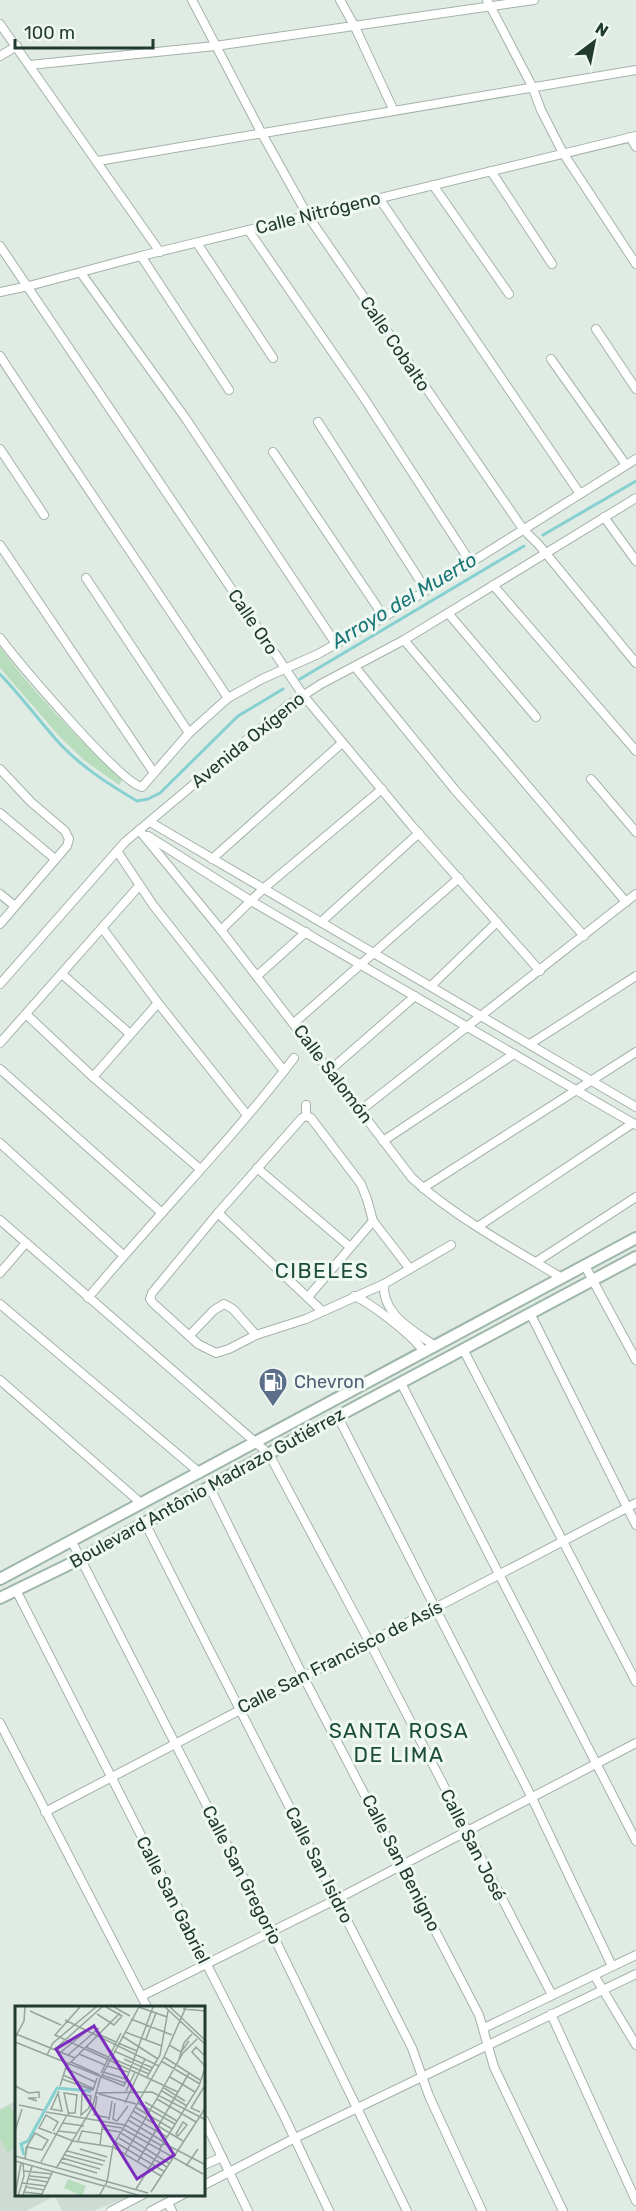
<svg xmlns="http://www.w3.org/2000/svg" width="636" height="2211" font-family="Rubik,sans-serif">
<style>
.built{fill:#cedbd3}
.green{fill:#b8ddbd}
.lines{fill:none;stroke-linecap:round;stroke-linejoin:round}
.stream{stroke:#87d0d1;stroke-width:3}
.street-casing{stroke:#a3b3aa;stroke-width:10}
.secondary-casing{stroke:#9fb7ab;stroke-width:14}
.street{stroke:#fff;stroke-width:8}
.secondary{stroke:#fff;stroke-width:10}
.labels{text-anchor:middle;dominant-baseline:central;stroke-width:6;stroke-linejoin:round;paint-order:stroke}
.street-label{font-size:18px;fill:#213b30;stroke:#f0f8f3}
.service-label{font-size:18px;fill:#4e5e75;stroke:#f0f8f3;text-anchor:start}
.water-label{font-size:20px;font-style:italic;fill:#1b7677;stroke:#f0f8f3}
.quarter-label{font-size:21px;letter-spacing:1.5px;fill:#1c4d3a;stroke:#f0f8f3}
.inset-river{fill:none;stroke:#87d0d1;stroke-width:3}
.inset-road{fill:none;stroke:#94a59c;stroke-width:1.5}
.view{fill:#7b2cbf;fill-opacity:0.15;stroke:#7b2cbf;stroke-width:3}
.inset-edge{fill:none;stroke:#213b30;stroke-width:3}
</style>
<rect width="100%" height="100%" fill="#e0ebe4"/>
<path class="built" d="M 16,2101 L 16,2194 L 133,2195 L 93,2211 L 62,2211 L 55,2196 L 26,2211 L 0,2211 L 0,2109 Z"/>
<g class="green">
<path d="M 0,647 C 36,696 78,738 122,780 L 119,785 L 84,760 L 60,737 L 0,668 Z"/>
<path d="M 10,2105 L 16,2119 L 16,2148 L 7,2152 L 0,2138 L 0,2110 Z"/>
</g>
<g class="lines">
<g class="stream">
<path d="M 543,535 L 636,481"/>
<path d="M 0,674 C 22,697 40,722 61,745 C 83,768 110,785 137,801 L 148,799 L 160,793 L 238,716 L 283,689"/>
<path d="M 300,679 L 524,546"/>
</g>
<g class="street-casing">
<g id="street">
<path d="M 192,0 L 261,132 L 308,216 L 523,529 L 539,545 L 636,663"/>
<path d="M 340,0 L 355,27 L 393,109"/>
<path d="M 487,0 L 532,86 L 541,110 L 563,153 L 636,264"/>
<path d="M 0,24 L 160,252"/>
<path d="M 0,56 L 17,46"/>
<path d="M 30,65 L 215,46 L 534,0"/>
<path d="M 630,137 L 636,147"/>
<path d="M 98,161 L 636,70"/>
<path d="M 491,171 L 552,264"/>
<path d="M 433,185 L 509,294"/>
<path d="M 379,198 L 580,494"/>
<path d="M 249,231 L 362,395 L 471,563"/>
<path d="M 197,243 L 273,358"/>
<path d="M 0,246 L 303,695 L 412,826 L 540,971"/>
<path d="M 141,256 L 229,390"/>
<path d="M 81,273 L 186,419 L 336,644"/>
<path d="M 0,292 L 29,286 L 141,256 L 636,136"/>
<path d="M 596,329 L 636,389"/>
<path d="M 0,356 C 75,471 153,584 228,698"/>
<path d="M 551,359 L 626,465"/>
<path d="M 318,422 L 426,590"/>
<path d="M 0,449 L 44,515"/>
<path d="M 273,452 L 384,617"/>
<path d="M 604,517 L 636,561"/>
<path d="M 0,545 L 154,773"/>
<path d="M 86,578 L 189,733"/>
<path d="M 493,585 L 636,751"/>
<path d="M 448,613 L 536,717"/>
<path d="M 0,638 C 18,662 120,783 142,787 L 189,733 L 228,698 L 262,679 L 318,654 L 384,617 L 636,459"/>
<path d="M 404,640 L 626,902"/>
<path d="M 355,667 L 455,790 L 584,936"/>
<path d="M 0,769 L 31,802 L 65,831 L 69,839 L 67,846 L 0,924"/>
<path d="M 591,779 L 636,832"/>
<path d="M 0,813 L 55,859"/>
<path d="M 150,822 L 636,1107"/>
<path d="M 139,830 L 221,930 L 412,1178 C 452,1215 515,1250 562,1278"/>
<path d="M 148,836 L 251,901 L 636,1125"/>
<path d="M 117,851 L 153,905 L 284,1071"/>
<path d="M 212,859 L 342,743"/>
<path d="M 0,894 L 15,906"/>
<path d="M 321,922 L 419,833"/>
<path d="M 103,929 L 158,1003 L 247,1115"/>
<path d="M 221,930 L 263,889 L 382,789"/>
<path d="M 62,974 L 129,1033"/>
<path d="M 257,976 L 306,932"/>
<path d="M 0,984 L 125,842 L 287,706 L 321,684 L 404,640 L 636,498"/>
<path d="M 431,986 L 497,922"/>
<path d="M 27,1015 L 93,1077 L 200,1169"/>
<path d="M 294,1023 L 459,878"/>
<path d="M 0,1043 L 139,886"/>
<path d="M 530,1044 L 636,976"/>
<path d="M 0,1069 L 162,1213"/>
<path d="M 329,1071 L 415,996"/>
<path d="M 93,1077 L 158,1003"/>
<path d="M 361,1110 L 636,894"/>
<path d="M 306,1116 L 302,1118 L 218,1213 L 152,1293 L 150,1299 L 153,1303 L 198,1344 L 216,1353 L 229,1349 L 256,1335 L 306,1319 L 384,1284 L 451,1245"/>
<path d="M 306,1116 L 311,1118 L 361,1184 L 367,1199 L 373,1221 L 410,1269"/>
<path d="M 306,1116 L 306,1105"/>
<path d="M 383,1141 L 514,1054"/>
<path d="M 0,1143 L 123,1255"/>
<path d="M 257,1168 L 350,1247"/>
<path d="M 423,1188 L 636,1052"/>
<path d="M 218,1213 L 322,1311"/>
<path d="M 0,1220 L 269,1454 L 370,1643 L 552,1995"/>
<path d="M 479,1226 L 633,1123"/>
<path d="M 536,1262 L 636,1197"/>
<path d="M 585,1266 L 636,1360"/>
<path d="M 0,1273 L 25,1244"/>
<path d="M 384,1284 C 382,1315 413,1330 435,1346"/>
<path d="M 354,1296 C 371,1303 415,1337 424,1352"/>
<path d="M 308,1297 L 373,1221"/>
<path d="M 88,1298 C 155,1217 230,1142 294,1058"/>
<path d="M 0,1304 L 200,1473"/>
<path d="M 530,1313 L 636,1525"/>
<path d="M 189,1336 L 214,1310 L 224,1304 L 233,1309 L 256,1335"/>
<path d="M 463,1349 L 636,1682"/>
<path d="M 0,1380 L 142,1504"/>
<path d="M 401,1383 L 636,1841"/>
<path d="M 338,1417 L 531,1796 L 612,1966"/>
<path d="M 210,1488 L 303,1676 L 479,2015 L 494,2067 L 563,2211"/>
<path d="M 145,1523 L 412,2048 L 429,2096 L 482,2211"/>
<path d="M 72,1542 L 271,1931 L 407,2211"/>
<path d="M 16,1590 L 284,2116 L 329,2211"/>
<path d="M 0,1723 L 147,2007"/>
<path d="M 45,1812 L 636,1503"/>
<path d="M 594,1975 L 636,2045"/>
<path d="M 142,1996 L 337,1899 L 636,1743"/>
<path d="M 551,2014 L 636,2201"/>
<path d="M 484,2028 L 636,1955"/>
<path d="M 204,2120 L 248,2211"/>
<path d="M 204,2165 L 222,2157"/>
<path d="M 204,2185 L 295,2138 L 636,1974"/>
<path d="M 168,2203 L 172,2211"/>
<path d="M 111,2211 L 144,2194"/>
<path d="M 151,2211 L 184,2194"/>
</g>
</g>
<g class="secondary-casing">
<g id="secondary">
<path d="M 0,1579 L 636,1238"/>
<path d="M 0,1598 L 80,1559 L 286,1444 L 636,1257"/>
</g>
</g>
<use href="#street" class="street"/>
<use href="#secondary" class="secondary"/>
</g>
<defs>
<g id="fuel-pin" transform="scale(1.5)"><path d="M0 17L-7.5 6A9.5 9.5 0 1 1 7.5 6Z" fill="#5c6f8a" stroke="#f0f8f3"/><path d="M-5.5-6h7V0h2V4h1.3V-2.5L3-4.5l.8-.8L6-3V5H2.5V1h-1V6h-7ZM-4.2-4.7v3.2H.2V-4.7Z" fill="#fff"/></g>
</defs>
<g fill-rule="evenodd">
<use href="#fuel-pin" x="273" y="1382"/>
</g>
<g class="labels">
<g class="street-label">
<text transform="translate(318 213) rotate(-14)">Calle Nitrógeno</text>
<text transform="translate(395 344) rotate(56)">Calle Cobalto</text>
<text transform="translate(253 622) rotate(56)">Calle Oro</text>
<text transform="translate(248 740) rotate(-39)">Avenida Oxígeno</text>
<text transform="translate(333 1074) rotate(53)">Calle Salomón</text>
<text transform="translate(207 1488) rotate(-29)">Boulevard Antônio Madrazo Gutiérrez</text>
<text transform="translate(340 1657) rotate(-27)">Calle San Francisco de Asís</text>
<text transform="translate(473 1845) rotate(63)">Calle San José</text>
<text transform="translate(401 1863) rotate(63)">Calle San Benigno</text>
<text transform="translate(319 1865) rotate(63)">Calle San Isidro</text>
<text transform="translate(242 1875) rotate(63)">Calle San Gregorio</text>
<text transform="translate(173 1900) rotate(63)">Calle San Gabriel</text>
</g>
<g class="service-label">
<text x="294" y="1382">Chevron</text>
</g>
<g class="water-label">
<text transform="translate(404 600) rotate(-31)">Arroyo del Muerto</text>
</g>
<g class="quarter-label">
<text x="322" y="1270">CIBELES</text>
<text x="399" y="1730">SANTA ROSA<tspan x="399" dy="24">DE LIMA</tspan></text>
</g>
</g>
<g transform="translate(15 2006)">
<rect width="190" height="190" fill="#e0ebe4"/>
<path d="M 53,173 L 71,180 L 67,190 L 49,182 Z" fill="#b8ddbd"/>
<path class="inset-river" d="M 9,149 L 6,138 L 13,135 L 42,82 L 76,85"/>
<path class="inset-road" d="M 65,1 L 40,29 L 163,86M 99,1 L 115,10M 150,1 L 191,39M 155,1 L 191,35M 168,3 L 191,5M 15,5 L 46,19M 82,8 L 99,19 L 107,10 L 91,1M 116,13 L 157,29M 50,14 L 144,60M 110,26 L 147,40M 1,28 L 60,52M 83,28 L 101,36M 107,30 L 143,53M 0,32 L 9,15 L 10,1M 131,33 L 141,7M 0,36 L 109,80M 103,37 L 122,45M 154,39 L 166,46 L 174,35M 71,41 L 93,51M 39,44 L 87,1M 99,45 L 138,62M 46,46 L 80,18M 64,48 L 90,59M 32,49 L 38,37 L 81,1M 53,49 L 84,22M 149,51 L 185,74M 96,52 L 134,68M 109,53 L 136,65M 164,53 L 169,37 L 177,28M 146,55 L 185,78M 56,56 L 85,69M 92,60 L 113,66M 190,60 L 177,46 L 181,41 L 191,51M 50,62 L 80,76M 88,66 L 111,73M 86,67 L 106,27M 48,69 L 79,83M 87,69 L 110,77M 132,71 L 145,49 L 153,5M 155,71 L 180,86M 47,73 L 78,84 L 82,72M 0,80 L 14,87 L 24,86 L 24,92M 45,80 L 51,61 L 105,7M 109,80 L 138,1M 149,82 L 170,95M 111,85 L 120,66M 147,85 L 172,100M 43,87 L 47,105 L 36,103 L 44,85M 80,87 L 137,86 L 191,114M 67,88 L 76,90 L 74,102 L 66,109 ZM 84,88 L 121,98M 82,90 L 79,109 L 95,112M 22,92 L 13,92 L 22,95M 142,93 L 181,116M 130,96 L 162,115M 100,97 L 98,113 L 102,115 L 113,100M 110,97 L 130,53M 123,97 L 160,118M 4,99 L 28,104M 120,101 L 157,123M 118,105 L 168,135M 31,106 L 110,119 L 147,140M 185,106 L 176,102 L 189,81M 54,110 L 49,87 L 62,89 L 60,107 L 54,107M 115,110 L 152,131M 94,114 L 97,95M 113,114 L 149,136M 168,116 L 172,119 L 163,130 L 161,128 ZM 48,117 L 69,120M 88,119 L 107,122M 87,123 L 105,126M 108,123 L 188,168M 0,125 L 7,103M 43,125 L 61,127M 37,127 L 24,122 L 31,109 L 43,116 L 38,125M 38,127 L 58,135 L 98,141 L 146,170M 106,127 L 155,158M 104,132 L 152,161M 63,135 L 67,125 L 86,128M 100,136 L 150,166M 148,137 L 191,159M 85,139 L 88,115M 65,143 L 92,151M 144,144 L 184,80 L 191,59M 52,145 L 90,155M 110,148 L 168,47 L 182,33M 50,149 L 88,159M 0,150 L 133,187M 10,152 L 12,141 L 27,144 L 33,134 L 20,127 L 11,142 L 11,148M 47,152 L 85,163M 0,155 L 89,180M 123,155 L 174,67M 26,156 L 52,109M 45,156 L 82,167M 171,160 L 183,143M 42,161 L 77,102 L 85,73 L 124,1 L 152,11M 9,165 L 37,168M 15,170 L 34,172M 14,173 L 33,176M 7,177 L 31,180M 91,180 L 126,190M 11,181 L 29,184M 121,183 L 145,145M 8,186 L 27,188M 136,186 L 191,101M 0,190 L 6,157M 3,190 L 9,170 L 8,157M 8,190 L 17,160M 26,190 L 38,165M 84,190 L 92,176 L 98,140 L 149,51 L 171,1"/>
<path class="view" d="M 79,20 L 159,149 L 122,173 L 41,43 Z"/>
<rect width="190" height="190" class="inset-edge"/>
</g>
<g transform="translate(594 42) rotate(32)" stroke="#f0f8f3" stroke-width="4.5" paint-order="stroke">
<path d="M0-4.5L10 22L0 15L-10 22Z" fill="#213b30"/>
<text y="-9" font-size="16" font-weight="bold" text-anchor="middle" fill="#213b30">N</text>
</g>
<path d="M15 39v9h138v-9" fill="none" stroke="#213b30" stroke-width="3"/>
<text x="24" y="39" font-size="18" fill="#213b30" stroke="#f0f8f3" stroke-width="4.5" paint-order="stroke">100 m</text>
</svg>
